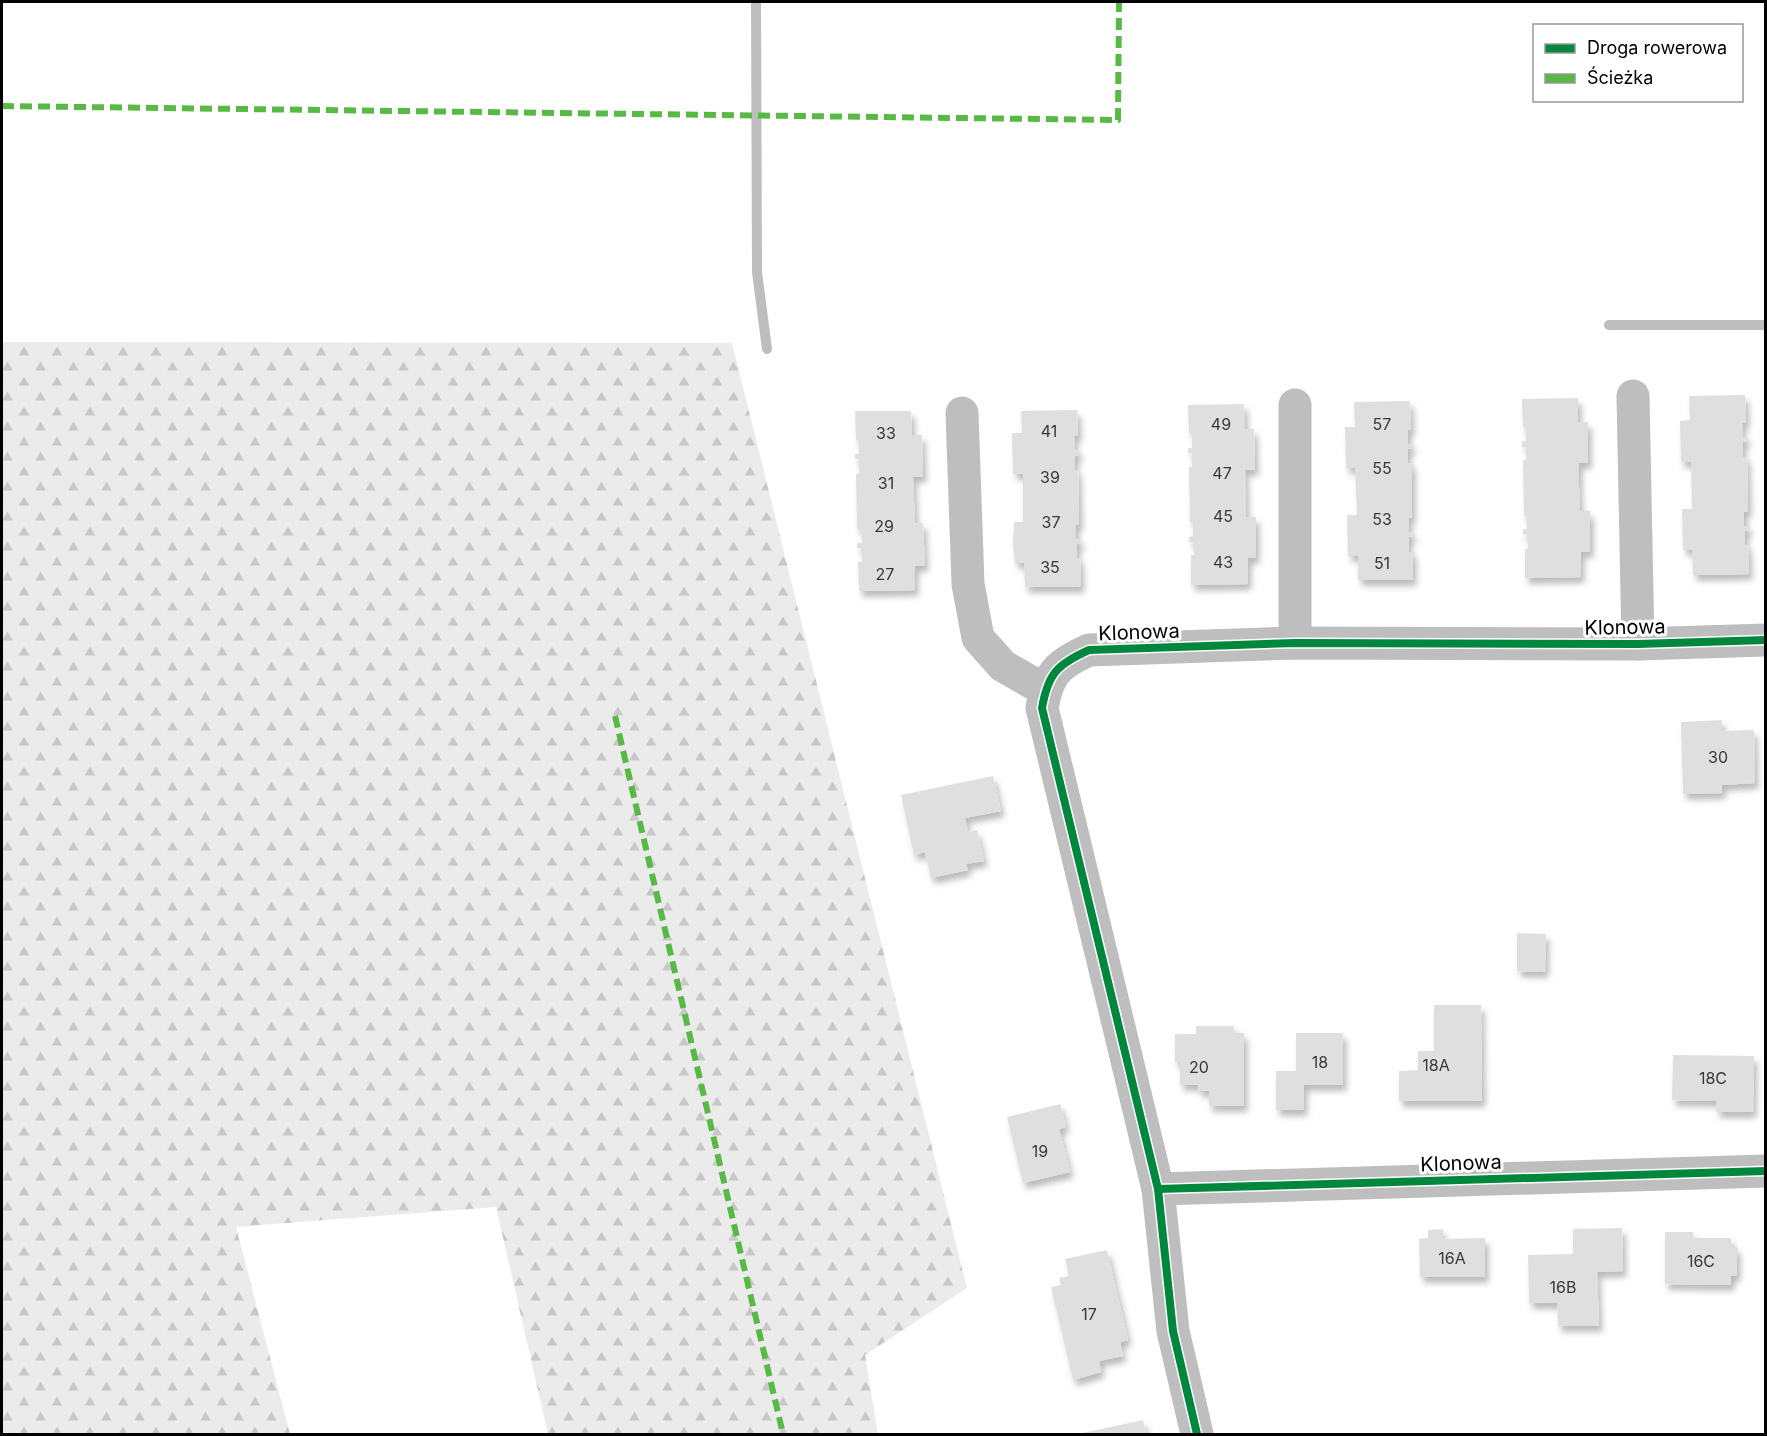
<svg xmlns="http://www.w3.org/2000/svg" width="1767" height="1436" font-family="Inter,sans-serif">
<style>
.forest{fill:url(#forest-firs)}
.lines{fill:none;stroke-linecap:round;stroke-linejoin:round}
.stream{stroke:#bebebe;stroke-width:10}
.building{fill:#dfdfdf;filter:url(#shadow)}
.minor{stroke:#bebebe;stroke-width:33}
.quiet{stroke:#58b947;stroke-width:6;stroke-dasharray:12 6;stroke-linecap:butt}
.cycleway-casing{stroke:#fff;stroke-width:11}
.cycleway{stroke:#00873e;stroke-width:8}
.labels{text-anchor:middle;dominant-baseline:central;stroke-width:6;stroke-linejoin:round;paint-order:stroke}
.number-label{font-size:16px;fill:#383838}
.street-label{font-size:20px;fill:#000;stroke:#fff}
</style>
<defs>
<pattern id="forest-firs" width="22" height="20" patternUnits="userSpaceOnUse" patternTransform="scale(1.5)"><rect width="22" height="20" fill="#ebebeb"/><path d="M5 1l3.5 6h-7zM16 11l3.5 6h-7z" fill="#c8c8c8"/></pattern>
<filter id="shadow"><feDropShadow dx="3.5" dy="6" stdDeviation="3" flood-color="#0004"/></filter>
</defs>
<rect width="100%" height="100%" fill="#fff"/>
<path class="forest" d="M 2,342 L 732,343 L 967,1288 L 865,1355 L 878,1434 L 548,1434 L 496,1207 L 236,1227 L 290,1434 L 2,1434 Z"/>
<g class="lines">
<g class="stream">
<path d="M 756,2 L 757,272 L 767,349"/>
<path d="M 1609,325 L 1766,325"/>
</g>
</g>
<g class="building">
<path d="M 1745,395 L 1746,423 L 1742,423 L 1743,437 L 1747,437 L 1747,442 L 1743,442 L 1743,457 L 1747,457 L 1748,511 L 1744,512 L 1744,526 L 1749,526 L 1749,531 L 1745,531 L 1745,545 L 1748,545 L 1749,574 L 1693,575 L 1692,550 L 1683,550 L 1682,509 L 1692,509 L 1691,462 L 1681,462 L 1680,421 L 1690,420 L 1689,396 Z"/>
<path d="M 1578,398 L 1578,422 L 1588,422 L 1588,463 L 1579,463 L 1579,487 L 1580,511 L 1590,511 L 1590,552 L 1581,552 L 1581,577 L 1525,578 L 1525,549 L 1528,549 L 1527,534 L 1523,535 L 1523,529 L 1527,529 L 1527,516 L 1524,516 L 1523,460 L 1526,460 L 1526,447 L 1522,447 L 1522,441 L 1526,441 L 1526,427 L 1523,427 L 1522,399 Z"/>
<path d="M 1410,401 L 1411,430 L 1408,430 L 1408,444 L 1412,444 L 1412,449 L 1408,449 L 1408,463 L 1412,463 L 1412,517 L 1409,518 L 1409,533 L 1413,532 L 1413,537 L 1409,537 L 1409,552 L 1413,552 L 1413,580 L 1358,580 L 1358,556 L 1348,556 L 1347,515 L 1357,515 L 1355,468 L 1346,468 L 1345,427 L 1355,427 L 1354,402 Z"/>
<path d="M 1244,404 L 1245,429 L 1254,429 L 1255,470 L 1245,470 L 1246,517 L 1256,517 L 1256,558 L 1248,558 L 1248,584 L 1191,585 L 1191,555 L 1194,555 L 1194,542 L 1189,542 L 1189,537 L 1193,536 L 1193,522 L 1190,522 L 1189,467 L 1192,467 L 1192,453 L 1188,453 L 1188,448 L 1192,448 L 1192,433 L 1189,433 L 1188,405 Z"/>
<path d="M 1077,410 L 1078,436 L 1074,436 L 1075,451 L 1079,450 L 1079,456 L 1075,456 L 1075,470 L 1078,470 L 1079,525 L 1076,525 L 1076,539 L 1080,539 L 1081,544 L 1077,544 L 1077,558 L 1080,558 L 1081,587 L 1025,587 L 1024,563 L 1015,563 L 1013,543 L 1014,522 L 1023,522 L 1023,474 L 1013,474 L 1012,433 L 1022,433 L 1021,411 Z"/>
<path d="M 855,411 L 911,411 L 912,435 L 922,435 L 923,477 L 913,477 L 915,523 L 923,523 L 925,566 L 915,566 L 915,590 L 859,591 L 858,562 L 862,562 L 861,548 L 857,548 L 857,543 L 862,543 L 861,529 L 857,529 L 856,474 L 859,474 L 859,459 L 855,459 L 855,454 L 859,454 L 859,440 L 856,440 Z"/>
<path d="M 1722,720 L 1722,731 L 1754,730 L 1755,783 L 1722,785 L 1722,793 L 1683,794 L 1681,722 Z"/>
<path d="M 993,776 L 1001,811 L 965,818 L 968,832 L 977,830 L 984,861 L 966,864 L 968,870 L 931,878 L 925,852 L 914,855 L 901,795 Z"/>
<path d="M 1517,933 L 1546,934 L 1545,972 L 1517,971 Z"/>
<path d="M 1434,1005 L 1481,1005 L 1482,1101 L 1399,1101 L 1399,1071 L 1418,1070 L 1418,1051 L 1434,1051 Z"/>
<path d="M 1196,1026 L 1234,1026 L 1234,1033 L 1244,1033 L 1244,1106 L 1209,1106 L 1209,1091 L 1198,1091 L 1198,1085 L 1180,1085 L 1180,1062 L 1175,1062 L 1175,1034 L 1196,1034 Z"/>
<path d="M 1296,1033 L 1343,1033 L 1343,1085 L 1304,1085 L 1304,1110 L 1276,1110 L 1276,1071 L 1296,1071 Z"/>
<path d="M 1673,1055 L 1754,1056 L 1753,1112 L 1716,1112 L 1717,1101 L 1672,1100 Z"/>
<path d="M 1060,1104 L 1066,1127 L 1059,1129 L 1070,1172 L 1023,1183 L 1007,1117 Z"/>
<path d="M 1622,1228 L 1623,1271 L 1597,1272 L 1599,1326 L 1558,1326 L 1557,1303 L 1529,1303 L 1528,1255 L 1573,1254 L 1573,1229 Z"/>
<path d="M 1443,1229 L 1443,1239 L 1485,1238 L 1485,1277 L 1420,1277 L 1419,1239 L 1428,1238 L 1428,1230 Z"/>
<path d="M 1665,1232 L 1693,1232 L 1693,1238 L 1731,1238 L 1731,1247 L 1737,1247 L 1737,1276 L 1731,1276 L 1731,1285 L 1665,1284 Z"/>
<path d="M 1107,1250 L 1128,1340 L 1120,1342 L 1123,1356 L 1099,1361 L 1101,1372 L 1073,1380 L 1051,1287 L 1061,1285 L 1059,1278 L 1069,1276 L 1065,1259 Z"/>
<path d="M 1143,1420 L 1146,1434 L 1078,1434 Z"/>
</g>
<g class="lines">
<g class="minor">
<path d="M 1633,396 L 1638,644"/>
<path d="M 1295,405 L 1295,643"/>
<path d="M 962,413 L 968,584 L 978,638 L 1003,666 L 1045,690"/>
<path d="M 1158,1189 L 1766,1171"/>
<path d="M 1197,1434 L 1173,1331 L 1158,1189 L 1042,708 C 1048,673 1058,664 1089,650 L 1295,643 L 1638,644 L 1766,640"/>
</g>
<g class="quiet">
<path d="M 2,106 L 1118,120 L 1119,2"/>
<path d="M 615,716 L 783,1434"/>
</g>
<g class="cycleway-casing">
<g id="cycleway">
<path d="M 1158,1189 L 1766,1171"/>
<path d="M 1197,1434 L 1173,1331 L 1158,1189 L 1042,708 C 1048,673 1058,664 1089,650 L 1295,643 L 1638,644 L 1766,640"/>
</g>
</g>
<use href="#cycleway" class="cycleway"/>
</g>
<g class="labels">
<g class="number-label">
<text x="1221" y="424">49</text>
<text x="1382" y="424">57</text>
<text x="1049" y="431">41</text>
<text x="886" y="433">33</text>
<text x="1382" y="468">55</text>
<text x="1222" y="473">47</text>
<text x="1050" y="477">39</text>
<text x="886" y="483">31</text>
<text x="1223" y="516">45</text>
<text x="1382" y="519">53</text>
<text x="1051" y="522">37</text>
<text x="884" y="526">29</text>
<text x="1223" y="562">43</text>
<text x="1382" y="563">51</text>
<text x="1050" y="567">35</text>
<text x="885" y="574">27</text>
<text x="1718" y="757">30</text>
<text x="1320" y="1062">18</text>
<text x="1436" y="1065">18A</text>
<text x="1199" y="1067">20</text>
<text x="1713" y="1078">18C</text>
<text x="1040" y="1151">19</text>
<text x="1452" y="1258">16A</text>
<text x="1701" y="1261">16C</text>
<text x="1563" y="1287">16B</text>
<text x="1089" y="1314">17</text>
</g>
<g class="street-label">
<text transform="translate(1625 627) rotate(-1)">Klonowa</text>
<text transform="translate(1139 632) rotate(-2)">Klonowa</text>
<text transform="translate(1461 1163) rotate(-2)">Klonowa</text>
</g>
</g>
<rect width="1767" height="1436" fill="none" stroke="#000000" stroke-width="6"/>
<rect x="1533" y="24" width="210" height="78" fill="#ffffff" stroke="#999999" stroke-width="1.5"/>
<rect x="1545" y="44" width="30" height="9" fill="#00873e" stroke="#999999" stroke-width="1.5"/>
<text x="1587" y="54" font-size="18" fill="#000000">Droga rowerowa</text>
<rect x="1545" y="74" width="30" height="9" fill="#58b947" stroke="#999999" stroke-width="1.5"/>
<text x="1587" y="84" font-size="18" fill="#000000">Ścieżka</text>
</svg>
